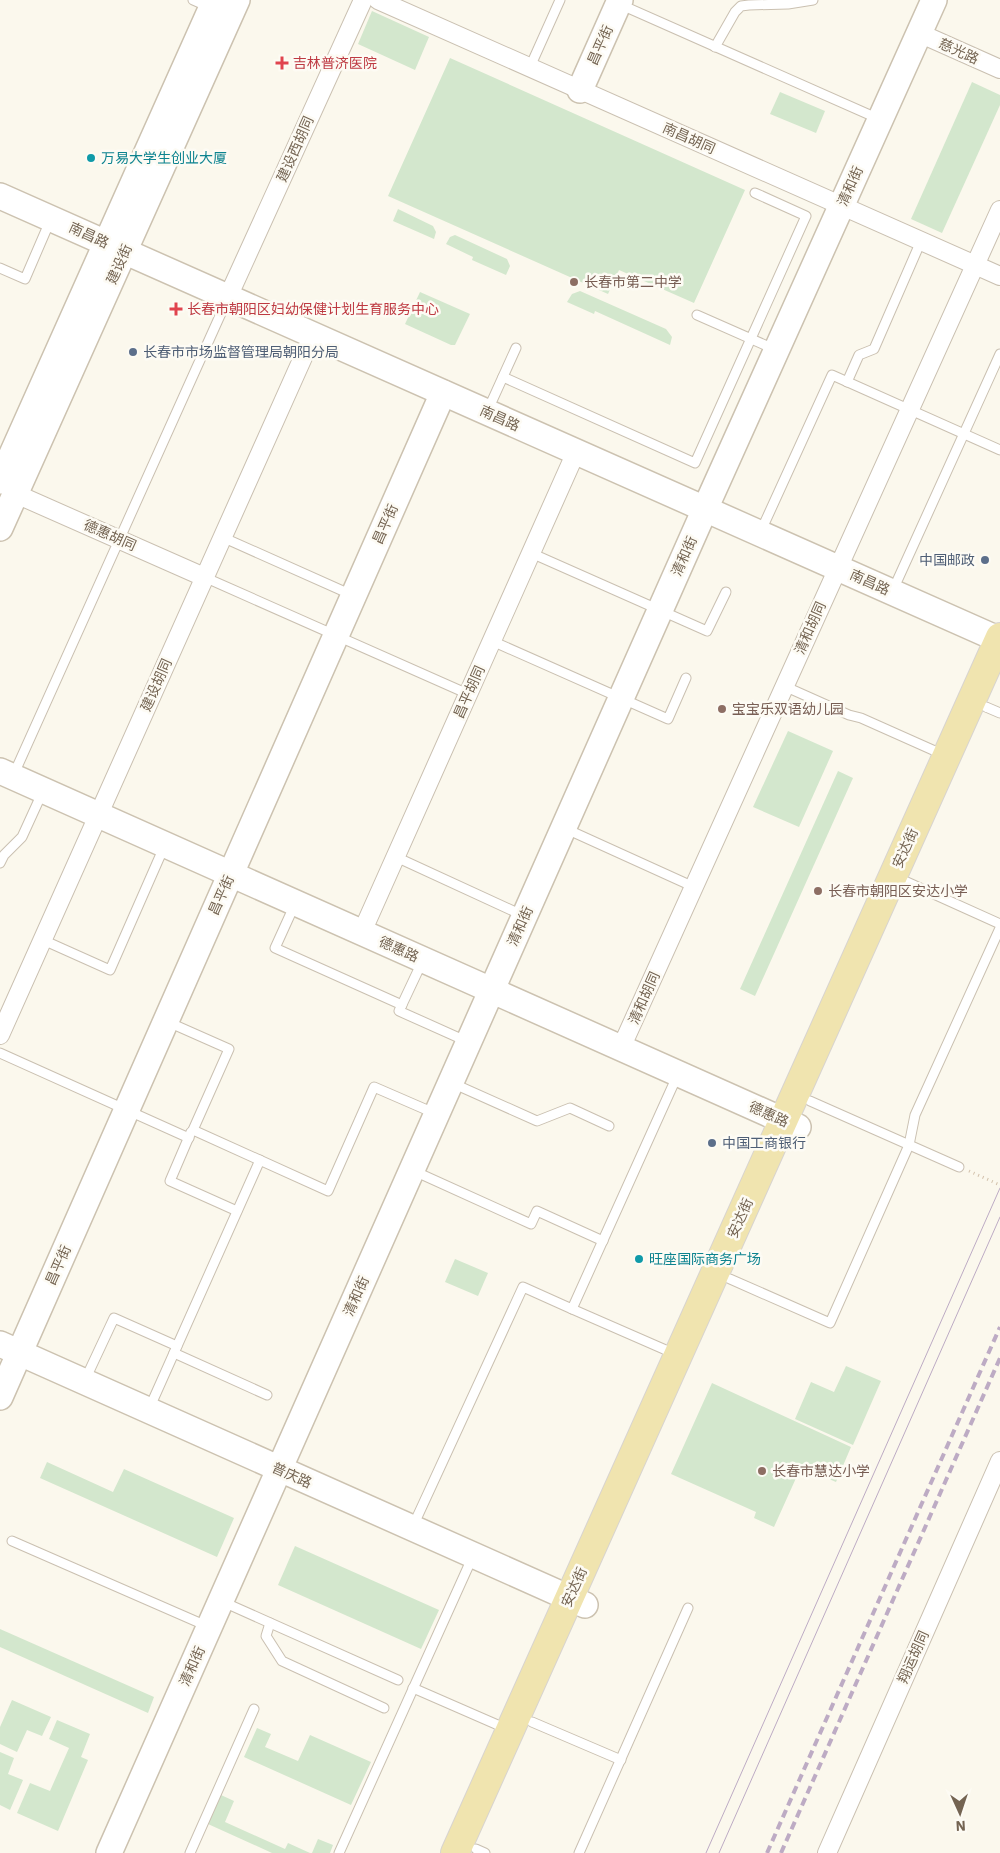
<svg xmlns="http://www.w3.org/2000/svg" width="1000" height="1853" font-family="'IBM Plex Sans','Noto Sans SC',sans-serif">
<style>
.green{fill:#d3e7cd}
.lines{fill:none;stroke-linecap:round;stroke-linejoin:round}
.lane-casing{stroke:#cac0b1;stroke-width:11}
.street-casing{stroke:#cac0b1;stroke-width:20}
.secondary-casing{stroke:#ccc2b0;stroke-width:28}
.primary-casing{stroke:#d8d4cf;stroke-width:30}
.path{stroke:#d2c1ab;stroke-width:3;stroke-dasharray:1 4;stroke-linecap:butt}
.lane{stroke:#fff;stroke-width:9}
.street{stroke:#fff;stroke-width:18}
.secondary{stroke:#fff;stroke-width:25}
.primary{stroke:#f0e4af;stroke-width:28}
.tram{stroke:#bdabc4;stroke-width:1}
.rail{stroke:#bdabc4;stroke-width:4;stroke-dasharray:8 5;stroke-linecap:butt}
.health-dot{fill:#e0444e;stroke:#fdfbf4;stroke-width:2}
.culture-dot{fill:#0f9aa8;stroke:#fdfbf4;stroke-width:2}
.education-dot{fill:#8d6e63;stroke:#fdfbf4;stroke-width:2}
.service-dot{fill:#5c6f8a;stroke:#fdfbf4;stroke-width:2}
.labels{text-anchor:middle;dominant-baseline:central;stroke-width:5;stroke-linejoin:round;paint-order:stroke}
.street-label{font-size:14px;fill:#746452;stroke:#fdfbf4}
.health-label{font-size:14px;fill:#be3a42;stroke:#fdfbf4;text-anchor:start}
.culture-label{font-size:14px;fill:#0d838f;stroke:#fdfbf4;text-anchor:start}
.education-label{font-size:14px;fill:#785e54;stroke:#fdfbf4;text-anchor:start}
.service-label{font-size:14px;fill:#4e5e75;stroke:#fdfbf4;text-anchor:start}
</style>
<rect width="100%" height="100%" fill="#fbf8ed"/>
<g class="green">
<path d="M 372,11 L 429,37 L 415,70 L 358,44 Z"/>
<path d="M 450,58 L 745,190 L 694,303 L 619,270 L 608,294 L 388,196 Z"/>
<path d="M 972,82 L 1000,95 L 1000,105 L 942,233 L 911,219 Z"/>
<path d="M 780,92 L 825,111 L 816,133 L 770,114 Z"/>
<path d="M 398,209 L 433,226 L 436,232 L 434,239 L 393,221 Z"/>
<path d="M 455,235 L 507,259 L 510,266 L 506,275 L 472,260 L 473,257 L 446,244 L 450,237 Z"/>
<path d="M 580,291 L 666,329 L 672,337 L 670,345 L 595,311 L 594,314 L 567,302 L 572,294 Z"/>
<path d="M 420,292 L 470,314 L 455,345 L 451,345 L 405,324 Z"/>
<path d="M 788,731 L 833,751 L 799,827 L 753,807 Z"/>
<path d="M 838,771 L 853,778 L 755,996 L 740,989 Z"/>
<path d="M 455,1259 L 488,1273 L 478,1296 L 445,1282 Z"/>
<path d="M 846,1366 L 881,1381 L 853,1445 L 795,1419 L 811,1382 L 834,1392 Z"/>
<path d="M 712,1383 L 851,1447 L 836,1482 L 801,1467 L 774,1527 L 754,1518 L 756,1512 L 671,1474 Z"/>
<path d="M 47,1462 L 113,1492 L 124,1469 L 234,1518 L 217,1557 L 40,1478 Z"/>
<path d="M 295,1546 L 439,1610 L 421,1649 L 278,1585 Z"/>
<path d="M 0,1629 L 154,1697 L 148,1713 L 0,1647 Z"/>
<path d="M 12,1700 L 51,1717 L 42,1736 L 27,1730 L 17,1752 L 0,1744 L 0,1727 Z"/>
<path d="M 57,1720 L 90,1734 L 81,1757 L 88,1760 L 58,1831 L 17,1813 L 30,1783 L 50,1791 L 69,1748 L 49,1739 Z"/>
<path d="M 257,1728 L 271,1734 L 265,1747 L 298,1761 L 310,1735 L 371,1762 L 351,1805 L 244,1757 Z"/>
<path d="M 0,1752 L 14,1758 L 8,1774 L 23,1780 L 10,1810 L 0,1805 Z"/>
<path d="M 221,1795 L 234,1801 L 225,1822 L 285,1849 L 288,1843 L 310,1853 L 272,1853 L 208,1824 Z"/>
<path d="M 318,1839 L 333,1845 L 330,1853 L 312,1853 Z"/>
</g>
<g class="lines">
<g class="lane-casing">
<g id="lane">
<path d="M 193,0 L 209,7"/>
<path d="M 619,4 L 879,119"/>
<path d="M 715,47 L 735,12 L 741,6 L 749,5 L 788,4 L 813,0"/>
<path d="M 530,67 L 560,0"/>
<path d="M 0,268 L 25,279 L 50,221"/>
<path d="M 697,315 L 774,349"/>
<path d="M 503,377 L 695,463 L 806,216 L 755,193"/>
<path d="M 847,382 L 859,355 L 874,349 L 921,241"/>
<path d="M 487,412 L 516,348"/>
<path d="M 760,533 L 832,375 L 1000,450"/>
<path d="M 222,537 L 352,595"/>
<path d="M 531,553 L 707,631 L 726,592"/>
<path d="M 204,577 L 468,694"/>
<path d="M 893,590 L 1000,354"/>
<path d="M 492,641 L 668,719 L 686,678"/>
<path d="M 784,686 L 849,715 L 861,718 L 944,755"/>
<path d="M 986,707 L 1000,713"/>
<path d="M 13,776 L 227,300"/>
<path d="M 564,828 L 694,887"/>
<path d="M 396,857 L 522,915"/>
<path d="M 0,863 L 4,855 L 22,837 L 43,791"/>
<path d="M 907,882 L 1000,924"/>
<path d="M 295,904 L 275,948 L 402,1005"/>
<path d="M 43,940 L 110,970 L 164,847"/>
<path d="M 423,960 L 399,1011 L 466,1041"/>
<path d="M 168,1022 L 229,1049 L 193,1130 L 328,1191 L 374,1087 L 434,1113"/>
<path d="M 0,1053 L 189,1138"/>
<path d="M 452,1083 L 537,1121 L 570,1108 L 609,1126"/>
<path d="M 810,1101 L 959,1167"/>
<path d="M 191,1132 L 170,1181 L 237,1211"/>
<path d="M 414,1171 L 531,1224 L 537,1211 L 603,1241"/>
<path d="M 730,1279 L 830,1323 L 909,1145 L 915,1115 L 1000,928"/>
<path d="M 572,1309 L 675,1354"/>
<path d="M 174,1353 L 267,1395"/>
<path d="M 85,1380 L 114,1318 L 177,1346"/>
<path d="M 149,1409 L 260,1160"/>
<path d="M 413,1526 L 523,1287 L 572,1309 L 678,1074"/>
<path d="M 12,1541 L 209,1627"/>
<path d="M 221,1601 L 398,1680"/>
<path d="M 270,1623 L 266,1636 L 282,1661 L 384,1708"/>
<path d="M 413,1688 L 507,1729"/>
<path d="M 532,1722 L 621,1760"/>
<path d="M 476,1849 L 485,1853"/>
<path d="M 190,1853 L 254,1709"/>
<path d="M 339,1853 L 473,1556"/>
<path d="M 579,1853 L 688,1608"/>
</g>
</g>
<g class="street-casing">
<g id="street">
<path d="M 378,0 L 1000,276"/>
<path d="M 919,33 L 1000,69"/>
<path d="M 228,297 L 363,0"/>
<path d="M 16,494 L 204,577"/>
<path d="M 362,932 L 576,452"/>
<path d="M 0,1035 L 313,335"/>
<path d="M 621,1048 L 1000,210"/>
<path d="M 827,1853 L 1000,1461"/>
</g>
</g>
<g class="secondary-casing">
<g id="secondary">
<path d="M 580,90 L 620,0"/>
<path d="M 0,196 L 1000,640"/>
<path d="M 0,481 L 215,0"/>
<path d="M 0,528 L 237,0"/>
<path d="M 0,771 L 798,1127"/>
<path d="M 0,1344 L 585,1605"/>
<path d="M 0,1397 L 443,393"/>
<path d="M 109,1853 L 705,509 L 934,0"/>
</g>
</g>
<g class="primary-casing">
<path id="primary" d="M 455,1853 L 1000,637"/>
</g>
<path class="path" d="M 969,1171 L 1000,1185"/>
<use href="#lane" class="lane"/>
<use href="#street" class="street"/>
<use href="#secondary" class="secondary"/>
<use href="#primary" class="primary"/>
<g class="tram">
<path d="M 706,1853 L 1000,1188"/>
<path d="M 719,1853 L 1000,1217"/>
</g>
<g class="rail">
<path d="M 767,1853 L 1000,1327"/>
<path d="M 781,1853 L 1000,1358"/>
</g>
</g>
<g class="health-dot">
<path d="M279.5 55.5h5v5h5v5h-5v5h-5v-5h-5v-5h5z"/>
<path d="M173.5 301.5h5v5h5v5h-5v5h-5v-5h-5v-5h5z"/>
</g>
<g class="culture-dot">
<circle cx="91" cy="158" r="5"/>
<circle cx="639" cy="1259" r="5"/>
</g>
<g class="education-dot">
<circle cx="574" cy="282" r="5"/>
<circle cx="722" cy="709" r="5"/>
<circle cx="818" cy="891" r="5"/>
<circle cx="762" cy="1471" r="5"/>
</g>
<g class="service-dot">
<circle cx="133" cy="352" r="5"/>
<circle cx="985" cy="560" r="5"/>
<circle cx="712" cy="1143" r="5"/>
</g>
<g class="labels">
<g class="street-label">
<text transform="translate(600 45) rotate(-66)">昌平街</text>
<text transform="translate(959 51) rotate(24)">慈光路</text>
<text transform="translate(689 138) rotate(24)">南昌胡同</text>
<text transform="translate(295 149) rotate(-66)">建设西胡同</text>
<text transform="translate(850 186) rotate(-66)">清和街</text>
<text transform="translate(89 235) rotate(25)">南昌路</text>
<text transform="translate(119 264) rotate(-66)">建设街</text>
<text transform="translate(500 418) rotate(24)">南昌路</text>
<text transform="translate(385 524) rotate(-66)">昌平街</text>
<text transform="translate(110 535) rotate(24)">德惠胡同</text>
<text transform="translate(684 556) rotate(-66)">清和街</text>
<text transform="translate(870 582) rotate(24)">南昌路</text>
<text transform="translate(810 628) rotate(-66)">清和胡同</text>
<text transform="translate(156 685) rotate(-66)">建设胡同</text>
<text transform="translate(469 692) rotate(-66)">昌平胡同</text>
<text transform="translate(905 848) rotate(-66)">安达街</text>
<text transform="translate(221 895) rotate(-66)">昌平街</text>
<text transform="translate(520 926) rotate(-66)">清和街</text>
<text transform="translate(399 949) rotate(24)">德惠路</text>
<text transform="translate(644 998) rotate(-66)">清和胡同</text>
<text transform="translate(769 1114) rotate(24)">德惠路</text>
<text transform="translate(740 1218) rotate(-66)">安达街</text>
<text transform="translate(58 1265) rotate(-66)">昌平街</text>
<text transform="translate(356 1296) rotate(-66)">清和街</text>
<text transform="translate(292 1475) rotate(24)">普庆路</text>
<text transform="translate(574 1587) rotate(-66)">安达街</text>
<text transform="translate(913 1657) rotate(-66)">翔运胡同</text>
<text transform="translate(192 1666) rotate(-66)">清和街</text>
</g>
<g class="health-label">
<text x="293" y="63">吉林普济医院</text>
<text x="187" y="309">长春市朝阳区妇幼保健计划生育服务中心</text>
</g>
<g class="culture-label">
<text x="101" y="158">万易大学生创业大厦</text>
<text x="649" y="1259">旺座国际商务广场</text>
</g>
<g class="education-label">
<text x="584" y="282">长春市第二中学</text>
<text x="732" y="709">宝宝乐双语幼儿园</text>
<text x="828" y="891">长春市朝阳区安达小学</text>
<text x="772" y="1471">长春市慧达小学</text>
</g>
<g class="service-label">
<text x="143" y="352">长春市市场监督管理局朝阳分局</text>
<text x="975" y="560" text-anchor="end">中国邮政</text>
<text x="722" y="1143">中国工商银行</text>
</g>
</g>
<g transform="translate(960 1813) rotate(177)" stroke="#fdfbf4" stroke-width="4" paint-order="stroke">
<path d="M0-4L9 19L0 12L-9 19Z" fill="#746452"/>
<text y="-8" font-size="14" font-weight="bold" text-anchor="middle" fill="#746452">N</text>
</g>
</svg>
